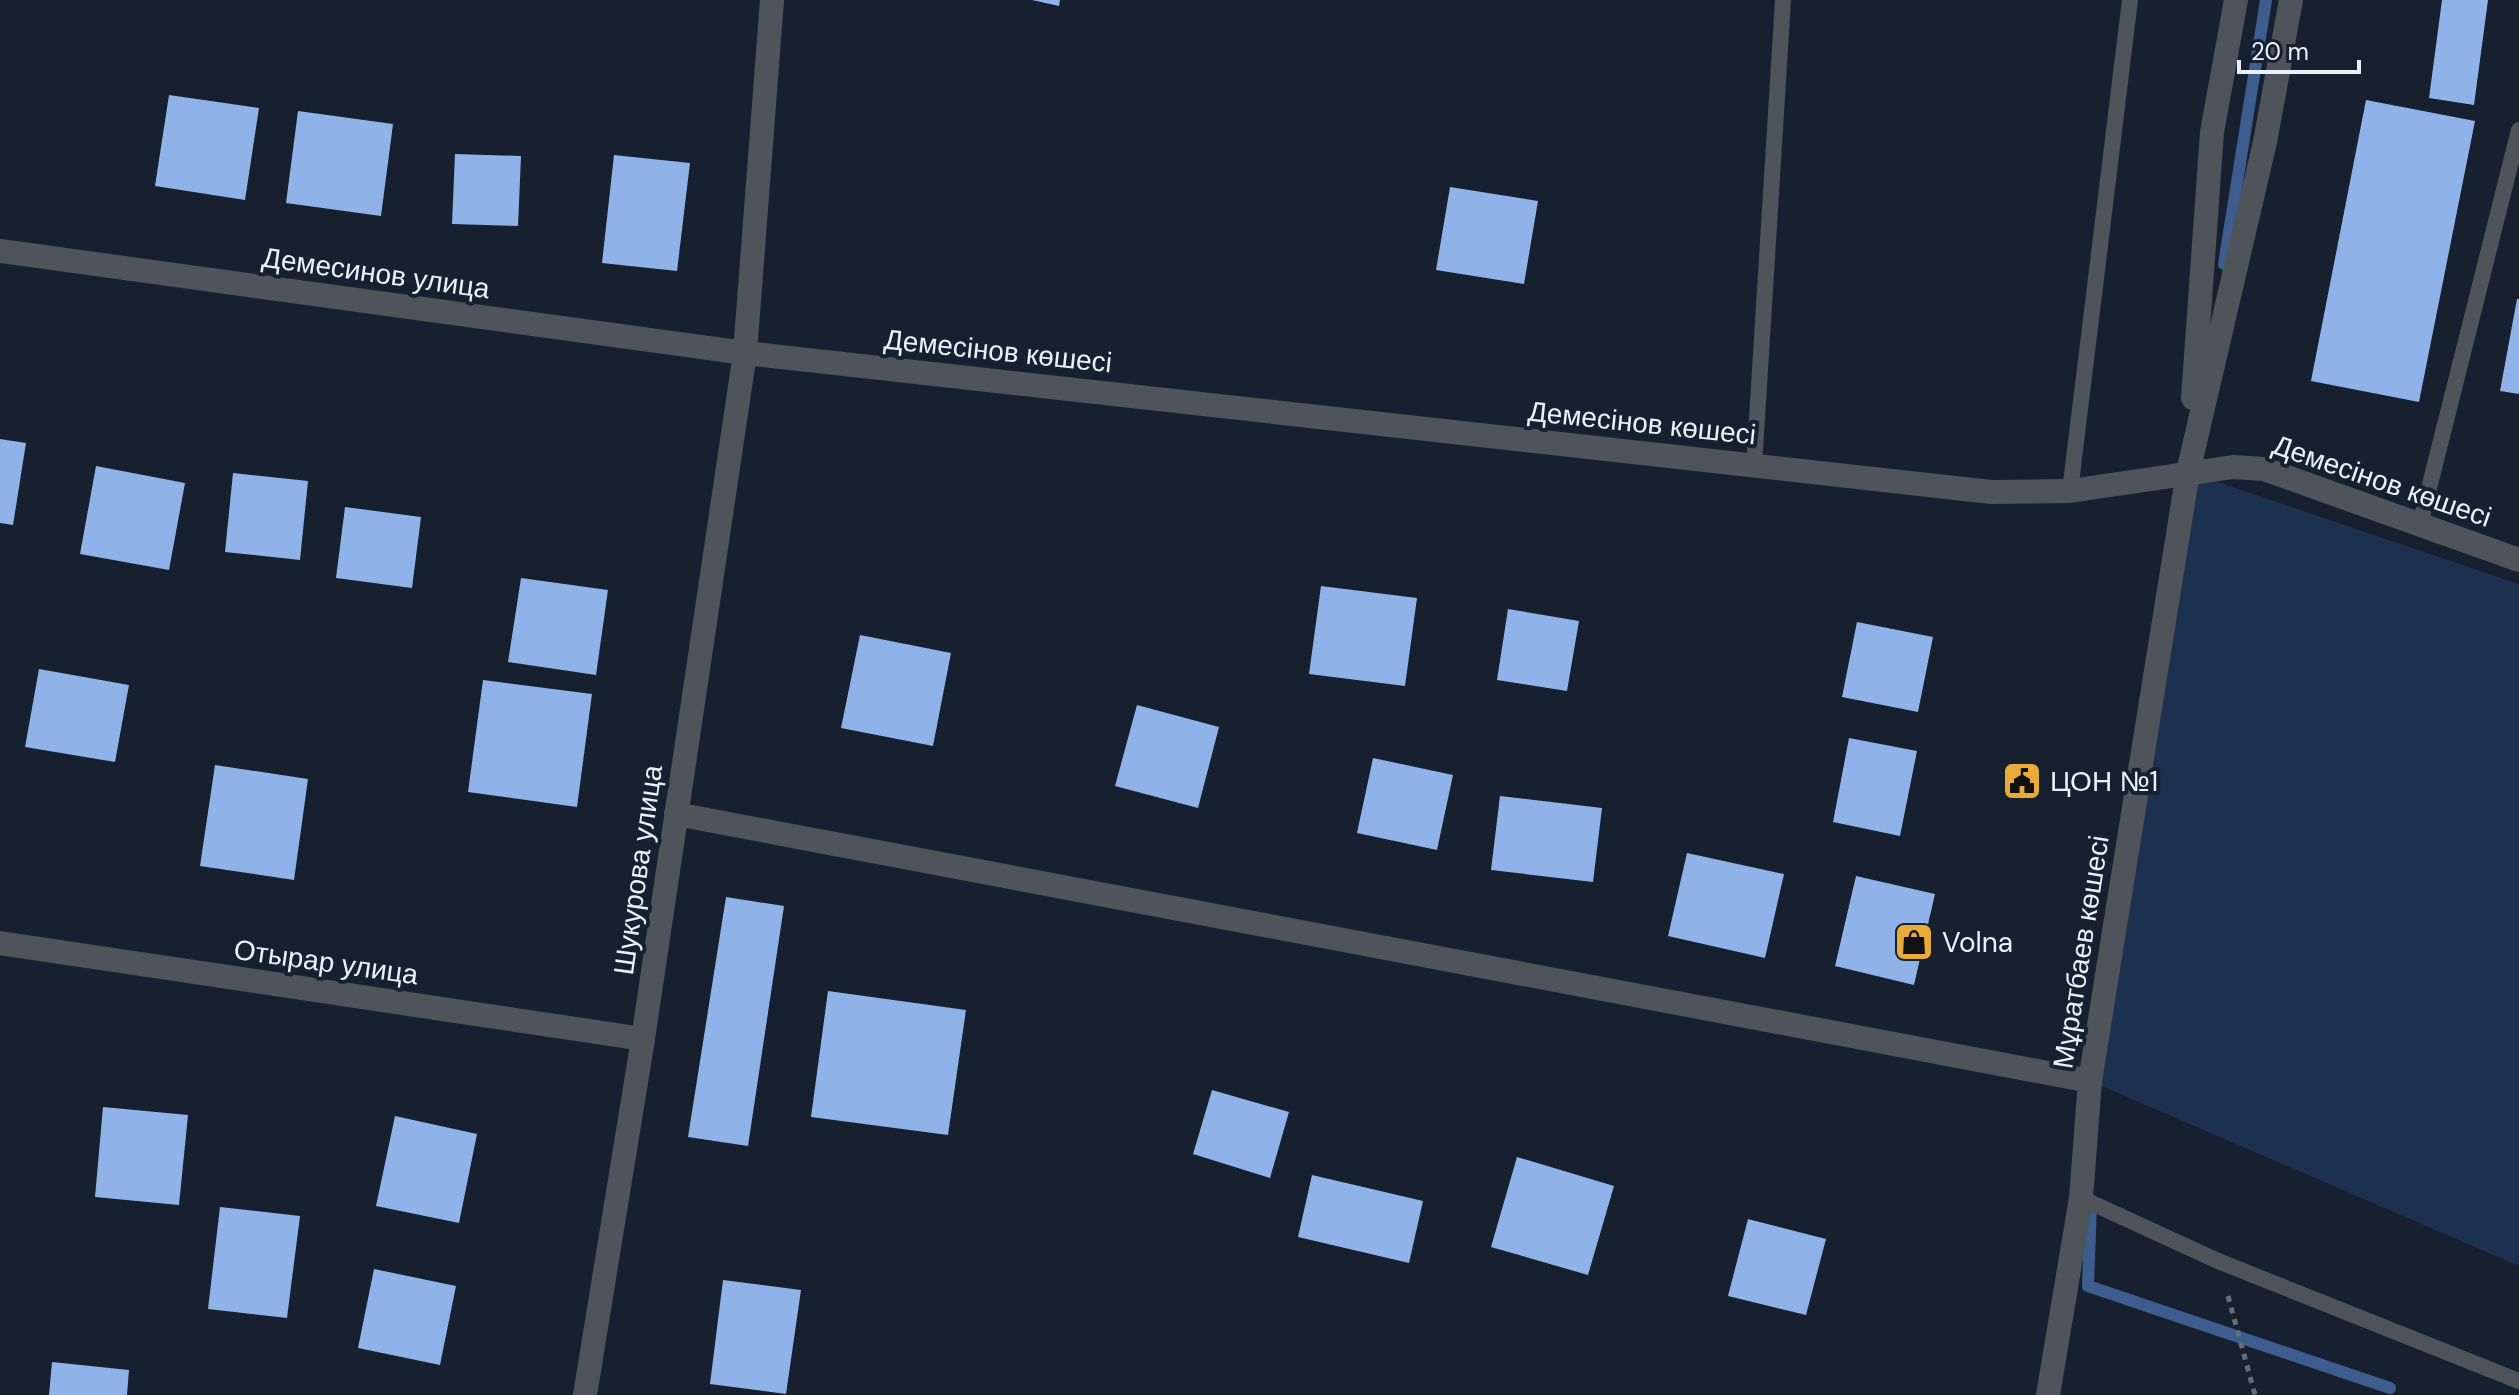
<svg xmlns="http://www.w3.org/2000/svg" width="2519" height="1395" font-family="'DM Sans',sans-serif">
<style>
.pitch{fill:#1c304f}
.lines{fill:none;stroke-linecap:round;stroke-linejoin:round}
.stream{stroke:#3d5d8e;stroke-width:12}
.building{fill:#8fb2e9}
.path{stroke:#656d79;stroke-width:5;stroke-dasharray:6 6;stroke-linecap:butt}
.service{stroke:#4f545b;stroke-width:16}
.minor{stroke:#4f545b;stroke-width:24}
.tertiary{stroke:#4f545b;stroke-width:24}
.labels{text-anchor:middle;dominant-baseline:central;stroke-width:8;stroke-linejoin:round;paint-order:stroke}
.street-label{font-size:28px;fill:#e9f0fa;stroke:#17202e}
.poi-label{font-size:28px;fill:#e9f0fa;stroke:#17202e;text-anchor:start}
</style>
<rect width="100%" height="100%" fill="#17202e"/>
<path class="pitch" d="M 2188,472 L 2519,584 L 2519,1266 L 2090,1081 Z"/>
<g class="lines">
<g class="stream">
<path d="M 2224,264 L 2266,0"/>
<path d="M 2091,1205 L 2088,1286 L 2390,1388"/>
</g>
</g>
<g class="building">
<path d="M 1032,0 L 1060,0 L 1059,6 Z"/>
<path d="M 2442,0 L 2488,0 L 2474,105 L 2429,98 Z"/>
<path d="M 169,95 L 259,108 L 245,200 L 155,186 Z"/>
<path d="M 2366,100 L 2475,121 L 2419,402 L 2311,381 Z"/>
<path d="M 298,111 L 393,124 L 381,216 L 286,203 Z"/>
<path d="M 455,154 L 521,156 L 518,226 L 452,224 Z"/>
<path d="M 614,155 L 690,163 L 677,271 L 602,263 Z"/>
<path d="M 1450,187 L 1538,201 L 1524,284 L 1436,270 Z"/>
<path d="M 2517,299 L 2519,299 L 2519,394 L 2500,391 Z"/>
<path d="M 0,439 L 26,443 L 13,525 L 0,523 Z"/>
<path d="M 96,466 L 185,483 L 169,570 L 80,554 Z"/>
<path d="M 233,473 L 308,481 L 300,560 L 225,552 Z"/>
<path d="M 345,507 L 421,517 L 412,588 L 336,578 Z"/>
<path d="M 521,578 L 608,590 L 596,675 L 508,662 Z"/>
<path d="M 1321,586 L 1417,598 L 1405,686 L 1309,674 Z"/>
<path d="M 1508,609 L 1579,621 L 1567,691 L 1497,680 Z"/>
<path d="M 1857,622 L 1933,637 L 1918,712 L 1842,697 Z"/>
<path d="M 860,635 L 951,653 L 933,746 L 841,728 Z"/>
<path d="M 39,669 L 129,685 L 115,762 L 25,747 Z"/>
<path d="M 483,680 L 592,694 L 577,807 L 468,792 Z"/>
<path d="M 1137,705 L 1219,727 L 1198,808 L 1115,786 Z"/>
<path d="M 1849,738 L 1917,751 L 1900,836 L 1833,822 Z"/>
<path d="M 1373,758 L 1453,775 L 1437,850 L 1357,833 Z"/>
<path d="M 215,765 L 308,779 L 294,880 L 200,866 Z"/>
<path d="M 1500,796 L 1602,808 L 1593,882 L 1491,870 Z"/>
<path d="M 1687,853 L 1784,874 L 1765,958 L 1668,936 Z"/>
<path d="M 1856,876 L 1935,894 L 1914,985 L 1835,966 Z"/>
<path d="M 726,897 L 784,906 L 748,1146 L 688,1137 Z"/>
<path d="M 828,991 L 966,1010 L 948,1135 L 811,1117 Z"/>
<path d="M 1212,1090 L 1289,1112 L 1270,1178 L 1193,1154 Z"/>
<path d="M 103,1107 L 188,1115 L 179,1205 L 95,1197 Z"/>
<path d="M 395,1116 L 477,1134 L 459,1223 L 376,1206 Z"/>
<path d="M 1517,1157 L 1614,1186 L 1588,1275 L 1491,1247 Z"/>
<path d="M 1312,1175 L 1423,1201 L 1409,1263 L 1298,1237 Z"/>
<path d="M 220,1207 L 300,1216 L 287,1318 L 208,1309 Z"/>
<path d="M 1748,1219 L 1826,1239 L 1806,1315 L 1728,1296 Z"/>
<path d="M 374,1269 L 456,1286 L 440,1365 L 358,1348 Z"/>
<path d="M 723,1280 L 801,1290 L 786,1394 L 710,1384 Z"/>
<path d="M 52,1362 L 129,1370 L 127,1395 L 49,1395 Z"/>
</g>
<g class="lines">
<path class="path" d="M 2228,1296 L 2255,1395"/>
<g class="service">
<path d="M 1754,466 L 1783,0"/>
<path d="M 2070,491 L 2130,0"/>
<path d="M 2420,524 L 2519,130"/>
<path d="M 2081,1198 L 2218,1261 L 2519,1381"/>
</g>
<g class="minor">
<path d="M 0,251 L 745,353 L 1991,492 L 2070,491 L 2233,467 L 2264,469 L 2519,560"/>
<path d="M 676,814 L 2090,1081"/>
<path d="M 0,943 L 643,1039"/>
<path d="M 585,1395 L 643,1039 L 745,353 L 772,0"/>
</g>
<g class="tertiary">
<path d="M 2193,398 L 2212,132 L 2236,0"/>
<path d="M 2048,1395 L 2081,1198 L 2090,1081 L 2188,472 L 2265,142 L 2291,0"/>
</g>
</g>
<defs>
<g id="civic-square" transform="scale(2)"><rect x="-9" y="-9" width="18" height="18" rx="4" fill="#e9ab38" stroke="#17202e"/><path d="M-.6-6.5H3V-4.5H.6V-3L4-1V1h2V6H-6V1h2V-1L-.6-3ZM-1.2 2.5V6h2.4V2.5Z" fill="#111"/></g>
<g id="shop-square" transform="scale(2)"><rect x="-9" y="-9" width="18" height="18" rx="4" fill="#e9ab38" stroke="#17202e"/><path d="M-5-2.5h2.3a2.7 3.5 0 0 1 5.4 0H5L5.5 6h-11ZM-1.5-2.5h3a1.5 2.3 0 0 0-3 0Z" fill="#111"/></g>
</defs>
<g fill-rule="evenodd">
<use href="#civic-square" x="2022" y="781"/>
<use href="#shop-square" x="1914" y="942"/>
</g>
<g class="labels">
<g class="street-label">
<text transform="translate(376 273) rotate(8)">Демесинов улица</text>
<text transform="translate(998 351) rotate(6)">Демесінов көшесі</text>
<text transform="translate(1642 423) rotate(6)">Демесінов көшесі</text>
<text transform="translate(2382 481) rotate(19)">Демесінов көшесі</text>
<text transform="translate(638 870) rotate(-82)">Шукурова улица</text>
<text transform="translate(2081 952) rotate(-81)">Мұратбаев көшесі</text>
<text transform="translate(326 962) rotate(8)">Отырар улица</text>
</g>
<g class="poi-label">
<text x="2050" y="781">ЦОН №1</text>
<text x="1942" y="942">Volna</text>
</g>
</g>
<path d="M2239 60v12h120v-12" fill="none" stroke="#e9f0fa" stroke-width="4"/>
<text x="2251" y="60" font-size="24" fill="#e9f0fa" stroke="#17202e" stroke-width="6" paint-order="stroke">20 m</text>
</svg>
